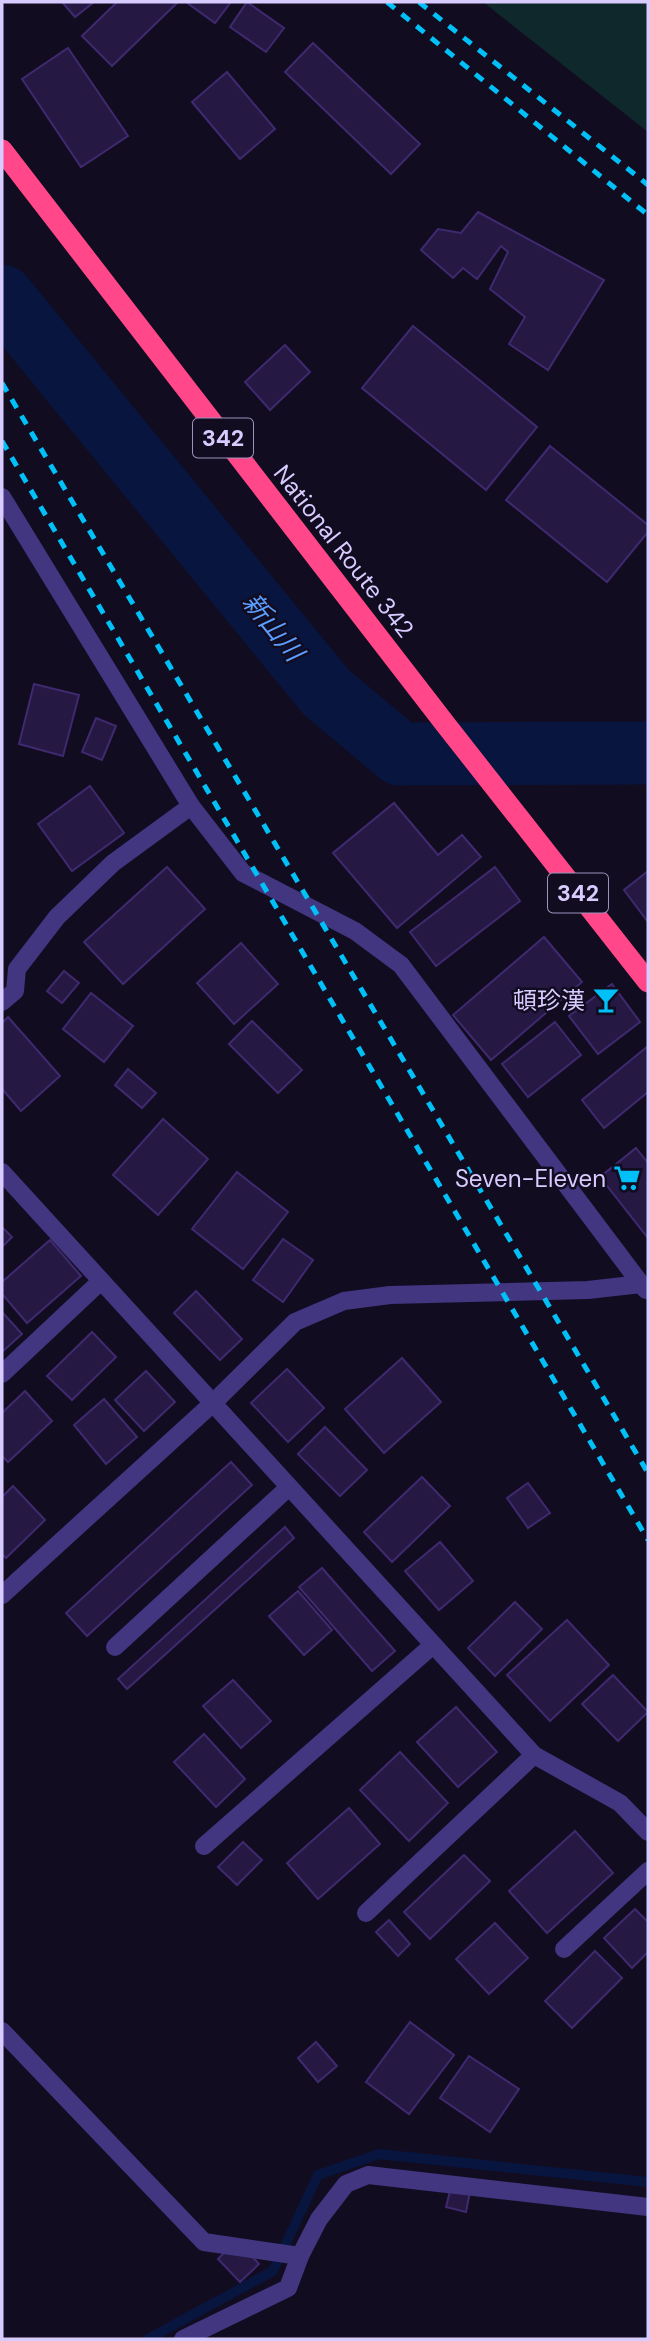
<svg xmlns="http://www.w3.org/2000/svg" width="650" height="2341" font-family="'DM Sans','Noto Sans JP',sans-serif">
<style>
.green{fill:#0f282b}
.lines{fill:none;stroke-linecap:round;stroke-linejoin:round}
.stream{stroke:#08153e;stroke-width:10}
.river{stroke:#08153e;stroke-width:63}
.building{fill:#251842;stroke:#3f296f;stroke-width:2}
.minor{stroke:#423681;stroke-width:18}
.highway{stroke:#ff4789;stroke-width:21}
.rail{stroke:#00c0f7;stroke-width:5;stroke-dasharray:10 9;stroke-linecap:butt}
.labels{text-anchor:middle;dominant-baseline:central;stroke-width:5;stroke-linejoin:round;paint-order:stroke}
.shield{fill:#120c21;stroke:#9d92bc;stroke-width:2}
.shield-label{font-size:23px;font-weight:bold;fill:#d8ccff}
.street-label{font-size:24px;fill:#d8ccff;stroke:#120c21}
.poi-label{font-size:24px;fill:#d8ccff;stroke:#120c21;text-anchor:end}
.water-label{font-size:26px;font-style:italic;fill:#5a9eff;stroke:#120c21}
</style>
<rect width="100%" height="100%" fill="#120c21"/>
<path class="green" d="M 483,2 L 648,2 L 648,132 Z"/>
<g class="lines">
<path class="stream" d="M 148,2339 L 273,2271 L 318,2175 L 379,2154 L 648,2182"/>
<path class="river" d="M 2,296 L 326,692 L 400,754 L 648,753"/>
</g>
<g class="building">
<path d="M 62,2 L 94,2 L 75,17 Z"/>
<path d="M 117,2 L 178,2 L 112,66 L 82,36 Z"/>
<path d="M 186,2 L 231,2 L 215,23 Z"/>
<path d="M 247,2 L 284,28 L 266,52 L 230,27 Z"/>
<path d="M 313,43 L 420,144 L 391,174 L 285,72 Z"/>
<path d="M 68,48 L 128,136 L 81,167 L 22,79 Z"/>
<path d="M 227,72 L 275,129 L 240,159 L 192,102 Z"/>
<path d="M 478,212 L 604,280 L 548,370 L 509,344 L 525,317 L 490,289 L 508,252 L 501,246 L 477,279 L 463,268 L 453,278 L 421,250 L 438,229 L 461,233 Z"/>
<path d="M 413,326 L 537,427 L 486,490 L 362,388 Z"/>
<path d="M 285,345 L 310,372 L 270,410 L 245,382 Z"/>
<path d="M 550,446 L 648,525 L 648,532 L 607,582 L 506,500 Z"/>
<path d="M 34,684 L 79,695 L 63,756 L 19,744 Z"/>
<path d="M 96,718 L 116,726 L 102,760 L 82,752 Z"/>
<path d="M 90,786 L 124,833 L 72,871 L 38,824 Z"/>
<path d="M 394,803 L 438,855 L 462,835 L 481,857 L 397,928 L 333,853 Z"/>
<path d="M 167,867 L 205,909 L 123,984 L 84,942 Z"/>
<path d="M 495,867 L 520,901 L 436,966 L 410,932 Z"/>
<path d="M 648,871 L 648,922 L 624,890 Z"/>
<path d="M 544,937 L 582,982 L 491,1060 L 453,1015 Z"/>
<path d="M 241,943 L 278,984 L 234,1024 L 197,983 Z"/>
<path d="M 64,971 L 79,983 L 62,1003 L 47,991 Z"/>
<path d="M 612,984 L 640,1022 L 598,1054 L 569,1016 Z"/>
<path d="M 91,993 L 133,1026 L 104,1062 L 63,1029 Z"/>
<path d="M 8,1017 L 60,1076 L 21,1111 L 2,1089 L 2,1023 Z"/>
<path d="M 252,1021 L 302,1070 L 278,1093 L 229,1044 Z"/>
<path d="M 555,1022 L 581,1055 L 528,1097 L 502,1064 Z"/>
<path d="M 648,1046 L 648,1092 L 604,1128 L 582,1100 Z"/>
<path d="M 128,1069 L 156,1093 L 142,1108 L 115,1085 Z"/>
<path d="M 163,1119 L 208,1159 L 158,1215 L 113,1175 Z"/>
<path d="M 636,1148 L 648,1163 L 648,1238 L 600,1177 Z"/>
<path d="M 237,1172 L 288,1212 L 243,1269 L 192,1229 Z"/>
<path d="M 2,1227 L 12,1237 L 2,1247 Z"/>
<path d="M 283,1239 L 313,1260 L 283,1302 L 253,1280 Z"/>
<path d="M 50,1240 L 81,1276 L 27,1323 L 2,1294 L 2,1282 Z"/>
<path d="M 196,1291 L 242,1339 L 220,1360 L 174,1313 Z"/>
<path d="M 2,1312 L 22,1334 L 2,1352 Z"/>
<path d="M 92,1332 L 116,1357 L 72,1400 L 47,1376 Z"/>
<path d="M 402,1358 L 441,1402 L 384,1453 L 345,1409 Z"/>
<path d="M 287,1369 L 324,1408 L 288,1442 L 251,1403 Z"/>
<path d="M 146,1371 L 175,1402 L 144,1431 L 115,1400 Z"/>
<path d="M 25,1391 L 52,1421 L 8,1462 L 2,1456 L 2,1413 Z"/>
<path d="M 104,1399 L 137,1437 L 106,1464 L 74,1425 Z"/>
<path d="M 325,1427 L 367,1470 L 340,1496 L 298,1454 Z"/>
<path d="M 231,1462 L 252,1485 L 87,1636 L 66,1613 Z"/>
<path d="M 422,1477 L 450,1506 L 392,1562 L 364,1532 Z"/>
<path d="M 528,1483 L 550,1513 L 528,1528 L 507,1498 Z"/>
<path d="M 13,1486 L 45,1520 L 6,1558 L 2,1554 L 2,1497 Z"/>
<path d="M 285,1527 L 294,1538 L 127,1689 L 118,1679 Z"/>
<path d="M 440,1542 L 473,1581 L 439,1610 L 405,1571 Z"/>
<path d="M 322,1568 L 395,1651 L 372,1671 L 299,1587 Z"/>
<path d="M 298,1591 L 332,1630 L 304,1655 L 269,1616 Z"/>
<path d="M 515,1602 L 542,1629 L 495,1676 L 468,1648 Z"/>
<path d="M 567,1620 L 609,1665 L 550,1721 L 507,1675 Z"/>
<path d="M 613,1675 L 648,1712 L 618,1741 L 582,1704 Z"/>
<path d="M 233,1680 L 271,1721 L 241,1748 L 203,1706 Z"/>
<path d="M 456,1707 L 497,1752 L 458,1787 L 417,1742 Z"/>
<path d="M 204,1734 L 245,1779 L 216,1807 L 174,1762 Z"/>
<path d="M 400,1752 L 448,1803 L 409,1841 L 360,1790 Z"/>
<path d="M 349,1808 L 380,1844 L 318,1899 L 287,1863 Z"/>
<path d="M 575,1831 L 613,1873 L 547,1933 L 509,1891 Z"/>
<path d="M 243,1842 L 262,1860 L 237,1885 L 218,1867 Z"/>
<path d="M 464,1855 L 490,1881 L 430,1939 L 404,1912 Z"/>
<path d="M 635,1909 L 648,1922 L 648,1952 L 632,1968 L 604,1938 Z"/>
<path d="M 389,1920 L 410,1944 L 398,1956 L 376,1932 Z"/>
<path d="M 495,1923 L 528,1958 L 489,1994 L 456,1959 Z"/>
<path d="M 595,1951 L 622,1978 L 572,2028 L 545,2001 Z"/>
<path d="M 410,2022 L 454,2055 L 409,2114 L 366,2082 Z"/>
<path d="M 316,2042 L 337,2066 L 318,2082 L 298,2058 Z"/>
<path d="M 469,2056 L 519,2089 L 490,2132 L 440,2098 Z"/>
<path d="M 451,2187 L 470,2192 L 466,2212 L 446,2207 Z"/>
<path d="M 237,2240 L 259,2264 L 240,2282 L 218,2259 Z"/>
</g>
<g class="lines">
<g class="minor">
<path d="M 2,497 L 191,806 L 243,873 L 355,931 L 401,965 L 641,1284"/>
<path d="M 2,1002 L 15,991 L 17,969 L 57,917 L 113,863 L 191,806"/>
<path d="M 2,1172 L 534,1755 L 620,1803 L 648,1832"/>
<path d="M 2,1374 L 101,1281"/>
<path d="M 2,1595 L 213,1403 L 295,1322 L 344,1301 L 390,1295 L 588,1290 L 641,1284 L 646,1290"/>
<path d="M 115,1647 L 289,1487"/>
<path d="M 204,1846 L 433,1645"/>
<path d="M 366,1913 L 534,1755"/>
<path d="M 564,1949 L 648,1871"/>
<path d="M 2,2031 L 204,2242 L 300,2256"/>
<path d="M 183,2339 L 288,2288 L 300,2256 L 319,2219 L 346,2184 L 368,2175 L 648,2207"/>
</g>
<path class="highway" d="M 2,150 L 446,725 L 648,982"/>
<g class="rail">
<path d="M 387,2 L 648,215"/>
<path d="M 419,2 L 648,185"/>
<path d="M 2,383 L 648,1473"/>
<path d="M 2,441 L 648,1540"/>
</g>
</g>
<defs>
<g id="bar-bare" transform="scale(2.1)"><path d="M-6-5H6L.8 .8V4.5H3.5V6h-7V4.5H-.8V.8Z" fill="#00c0f7" stroke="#120c21" stroke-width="2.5" paint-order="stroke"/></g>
<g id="supermarket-bare" transform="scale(2.1)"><path d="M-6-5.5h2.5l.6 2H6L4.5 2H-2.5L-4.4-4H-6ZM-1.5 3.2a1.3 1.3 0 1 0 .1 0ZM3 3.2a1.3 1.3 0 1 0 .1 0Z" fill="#00c0f7" stroke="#120c21" stroke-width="2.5" paint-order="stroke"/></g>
</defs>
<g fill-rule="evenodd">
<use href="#bar-bare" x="606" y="1000"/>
<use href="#supermarket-bare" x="627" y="1178"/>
</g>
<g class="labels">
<g class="shield">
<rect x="193" y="418.5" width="60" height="39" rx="5"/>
<rect x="548" y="873.5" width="60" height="39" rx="5"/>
</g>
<g class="shield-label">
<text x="223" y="438">342</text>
<text x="578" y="893">342</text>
</g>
<g class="street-label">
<text transform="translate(344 551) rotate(52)">National Route 342</text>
</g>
<g class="poi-label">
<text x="585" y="1000">頓珍漢</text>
<text x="606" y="1178">Seven-Eleven</text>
</g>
<g class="water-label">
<text transform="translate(273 627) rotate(51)">新山川</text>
</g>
</g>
<rect width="650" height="2341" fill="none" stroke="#d8ccff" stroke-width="7"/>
</svg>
